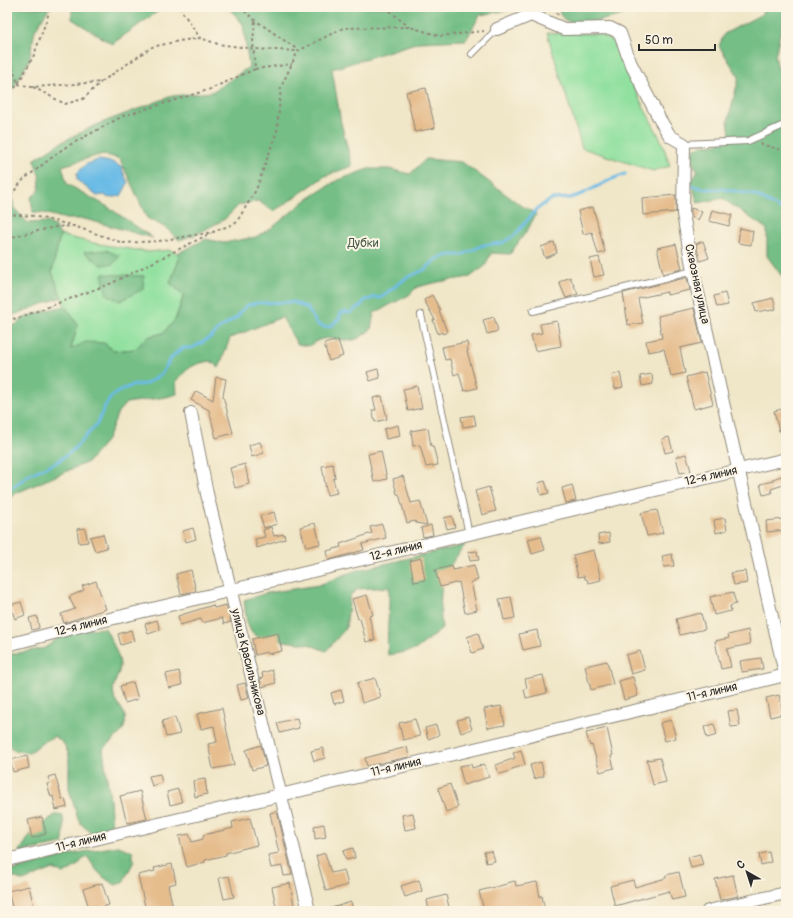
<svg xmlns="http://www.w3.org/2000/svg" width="793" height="918" font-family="Pangolin,sans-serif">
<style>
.green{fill:#90e09f;stroke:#5e8665}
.forest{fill:#74be86;stroke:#507458}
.water{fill:#6bbbe6;stroke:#4b7388}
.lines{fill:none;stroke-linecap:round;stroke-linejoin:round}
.stream{stroke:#6bbbe6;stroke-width:3}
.building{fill:#e5bc8c}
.service-casing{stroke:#8e887a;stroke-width:8}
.minor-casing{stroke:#8e887a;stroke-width:14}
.path{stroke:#8e887a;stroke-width:2;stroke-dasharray:3 3;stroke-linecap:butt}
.service{stroke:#fff;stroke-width:6}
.minor{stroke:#fff;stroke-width:12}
.labels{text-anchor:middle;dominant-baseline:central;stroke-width:4;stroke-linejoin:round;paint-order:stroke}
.park-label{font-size:12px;fill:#445848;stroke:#fcf5e5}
.street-label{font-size:12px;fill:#2b2b2b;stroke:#fcf5e5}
</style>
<rect width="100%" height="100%" fill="#fcf5e5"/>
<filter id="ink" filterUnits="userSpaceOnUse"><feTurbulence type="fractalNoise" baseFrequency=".025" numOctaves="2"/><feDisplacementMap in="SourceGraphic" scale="8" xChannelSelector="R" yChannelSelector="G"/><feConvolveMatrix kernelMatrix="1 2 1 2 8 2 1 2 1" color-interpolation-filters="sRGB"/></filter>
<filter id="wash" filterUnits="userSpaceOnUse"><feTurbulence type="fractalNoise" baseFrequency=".012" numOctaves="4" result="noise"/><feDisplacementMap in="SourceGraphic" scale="16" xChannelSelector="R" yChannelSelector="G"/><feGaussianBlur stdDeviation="0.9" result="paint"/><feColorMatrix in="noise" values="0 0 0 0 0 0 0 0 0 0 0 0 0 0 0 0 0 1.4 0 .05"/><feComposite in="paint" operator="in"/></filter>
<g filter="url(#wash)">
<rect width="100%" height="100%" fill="#f0e6c8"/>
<g class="green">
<path d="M 547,33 L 601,34 L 613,42 L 641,102 L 662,142 L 670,166 L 653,171 L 582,148 Z"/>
<path d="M 60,235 L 93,243 L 149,252 L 169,250 L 178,253 L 179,260 L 170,283 L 184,295 L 175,320 L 163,333 L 148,337 L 135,349 L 114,351 L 104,343 L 70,349 L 78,325 L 65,306 L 52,272 Z"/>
</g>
<g class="forest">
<path d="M 7,7 L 49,8 L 35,30 L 29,60 L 13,89 L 7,93 Z"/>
<path d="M 72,7 L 164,7 L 112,44 L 72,19 Z"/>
<path d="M 228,7 L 517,7 L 505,11 L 480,15 L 466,40 L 419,42 L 332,69 L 341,123 L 352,166 L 325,176 L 282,206 L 273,211 L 258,201 L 239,205 L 225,219 L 195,235 L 179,240 L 166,228 L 147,218 L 120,159 L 103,154 L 62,166 L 67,184 L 108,207 L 153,238 L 85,219 L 66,219 L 44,213 L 33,212 L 31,198 L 39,190 L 40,178 L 34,160 L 56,145 L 96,125 L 172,96 L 212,92 L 249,67 L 243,24 Z"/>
<path d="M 558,7 L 624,7 L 623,15 C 609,18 572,31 561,16 C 560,14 559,10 558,7 Z"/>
<path d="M 763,7 L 786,7 L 775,56 L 778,69 L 786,71 L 786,278 L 784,279 L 767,256 L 767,229 L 722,198 L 698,203 L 691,182 L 698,171 L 688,157 L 695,148 L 704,145 L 717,144 L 730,134 L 728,121 L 739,77 L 719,46 L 724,34 L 762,14 Z"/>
<path d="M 426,159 L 462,162 L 519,204 L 536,214 L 528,229 L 510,254 L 491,253 L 485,266 L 470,277 L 438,282 L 417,287 L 409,295 L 374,313 L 371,329 C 366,333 358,340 352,340 C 334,341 325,333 309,346 L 297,344 L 282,317 L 230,338 L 219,368 L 211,361 C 192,364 189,367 176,381 L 177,394 L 166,397 L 126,403 L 118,412 L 107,440 L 88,462 L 14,494 L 7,503 L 7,326 C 18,327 18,321 27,317 C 39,312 52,309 65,306 L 78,325 L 71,349 L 86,342 L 104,343 L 114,351 L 135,349 L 148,337 L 163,333 L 175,320 L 184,295 L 170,283 L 179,260 L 178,253 L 206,239 L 223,243 L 256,237 L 273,227 L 306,200 L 336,181 L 368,169 L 389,169 L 410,174 Z"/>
<path d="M 7,194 L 12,198 L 14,208 L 28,223 L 48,222 L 55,227 L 60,235 L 52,272 L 62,297 L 13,315 L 7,311 Z"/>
<path d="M 106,250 L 120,256 L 113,264 L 102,265 L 84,252 Z"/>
<path d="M 102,274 L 144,276 L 143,289 L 120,301 L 107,295 Z"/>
<path d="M 465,545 C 460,552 454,559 450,566 C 438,584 440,608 442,629 L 415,650 L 388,655 C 386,632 390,610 389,587 L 358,589 L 350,595 L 346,628 L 326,651 L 308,644 L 260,638 L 252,633 L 247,623 L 244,600 L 267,593 L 319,585 L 354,571 Z"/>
<path d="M 105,628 C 110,638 120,656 120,666 C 119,678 111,684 114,696 C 117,706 128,712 125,724 C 123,735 110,741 103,749 L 110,800 L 112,830 L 94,835 L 81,824 L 77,816 L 69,789 L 69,755 L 64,744 L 55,736 L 42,743 L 29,753 L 13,750 L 7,742 L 7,655 L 45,648 L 57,639 L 75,632 L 89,629 Z"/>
<path d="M 55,815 L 62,815 C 65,821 64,838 62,844 L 19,852 L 33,831 Z"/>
<path d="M 118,846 L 132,851 L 134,861 L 123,882 L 116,885 C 102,878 95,870 88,857 L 83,859 L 78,865 L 64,874 L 53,869 L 23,881 L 7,874 L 7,872 L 77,853 Z"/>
</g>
<path class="water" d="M 98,160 L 112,162 L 121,167 L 128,183 L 121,196 L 109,198 L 104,195 L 97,196 L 77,180 L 77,173 L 86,164 Z"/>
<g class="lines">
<g class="stream">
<path d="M 692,186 L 706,189 L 723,189 L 755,195 L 780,209 L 786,210"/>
<path d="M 7,488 L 13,487 L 30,474 L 57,462 L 72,451 L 97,424 L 105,406 L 112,396 L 123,389 L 134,385 L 146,384 L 154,379 L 162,373 L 169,361 L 175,354 L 183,348 L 192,348 L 203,342 L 212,336 L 219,329 L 237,317 L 241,311 L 248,305 L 257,303 L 293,302 L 307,308 L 317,324 L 324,327 L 331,326 L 340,318 L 340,314 L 343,312 L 351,313 L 356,308 L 360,307 L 365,300 L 371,299 L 374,297 L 380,298 L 406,278 L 426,269 L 436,259 L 449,255 L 462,255 L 483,245 L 502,243 L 514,236 L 536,210 L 544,204 L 552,199 L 570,198 L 582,194 L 612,179 L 625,174"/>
</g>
</g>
<g id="blocks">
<g class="building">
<path d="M 426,88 L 435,128 L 415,132 L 406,92 Z"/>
<path d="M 676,195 L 676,212 L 643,215 L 642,198 Z"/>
<path d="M 593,207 L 605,252 L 598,254 L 592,232 L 583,234 L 578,211 Z"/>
<path d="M 691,208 L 702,212 L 698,220 L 691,217 Z"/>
<path d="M 712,210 L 732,215 L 729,226 L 709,221 Z"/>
<path d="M 740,228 L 753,231 L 751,245 L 738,243 Z"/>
<path d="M 703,241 L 709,258 L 700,261 L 696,244 Z"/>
<path d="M 554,242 L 557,253 L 545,258 L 541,247 Z"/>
<path d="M 676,244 L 682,269 L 663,274 L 657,248 Z"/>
<path d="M 599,257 L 604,275 L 594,277 L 590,259 Z"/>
<path d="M 570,277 L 578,294 L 566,298 L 559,282 Z"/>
<path d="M 685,278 L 687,278 L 690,290 L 667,295 L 667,292 L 639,298 L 638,299 L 643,323 L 628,325 L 623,293 Z"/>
<path d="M 725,293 L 728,305 L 717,307 L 714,296 Z"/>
<path d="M 432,295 L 440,310 L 439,310 L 447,332 L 443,334 L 442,332 L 438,334 L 433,320 L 435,320 L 424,300 Z"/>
<path d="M 773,298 L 776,309 L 768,311 L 767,310 L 756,312 L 754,303 Z"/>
<path d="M 694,308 L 702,343 L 680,348 L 685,373 L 671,376 L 664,349 L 648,352 L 646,341 L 662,338 L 658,316 Z"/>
<path d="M 494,317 L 498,331 L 487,334 L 483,320 Z"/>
<path d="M 557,321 L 561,346 L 535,351 L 531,335 L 542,333 L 540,324 Z"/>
<path d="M 338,340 L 343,356 L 329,361 L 324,344 Z"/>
<path d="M 467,342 L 468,351 L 467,351 L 477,388 L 464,391 L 459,373 L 454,375 L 450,359 L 445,360 L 442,347 Z"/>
<path d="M 378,369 L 380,378 L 370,381 L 367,372 Z"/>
<path d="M 705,372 L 713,404 L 694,409 L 686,377 Z"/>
<path d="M 620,373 L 623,387 L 615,389 L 612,375 Z"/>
<path d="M 652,374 L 653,384 L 642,386 L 640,376 Z"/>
<path d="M 216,377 L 226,379 L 223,396 L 233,433 L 216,438 L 209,410 L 191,400 L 196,391 L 213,400 Z"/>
<path d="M 417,386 L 422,408 L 408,411 L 403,389 Z"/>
<path d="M 382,396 L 387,419 L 375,422 L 372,410 L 376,410 L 373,398 Z"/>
<path d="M 786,408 L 786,430 L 779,431 L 774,411 Z"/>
<path d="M 474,415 L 476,425 L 463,427 L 461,417 Z"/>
<path d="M 398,425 L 400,436 L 386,439 L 384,429 Z"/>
<path d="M 428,428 L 431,446 L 433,446 L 438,465 L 426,467 L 420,445 L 413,446 L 411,431 Z"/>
<path d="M 669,437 L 673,451 L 665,453 L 662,439 Z"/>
<path d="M 260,442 L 264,453 L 252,457 L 249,445 Z"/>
<path d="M 381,451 L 387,479 L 374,482 L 368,454 Z"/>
<path d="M 686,454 L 691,471 L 680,473 L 676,457 Z"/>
<path d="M 245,464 L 249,484 L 235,488 L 230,468 Z"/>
<path d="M 333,464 L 335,478 L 333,479 L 337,493 L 327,495 L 322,466 Z"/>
<path d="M 403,476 L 411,503 L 420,501 L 427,525 L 416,523 L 415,521 L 407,523 L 399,494 L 397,494 L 393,479 Z"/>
<path d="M 781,476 L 782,478 L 786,477 L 786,484 L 771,489 L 772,493 L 763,495 L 760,484 L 773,481 L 773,479 Z"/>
<path d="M 545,481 L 549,493 L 541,495 L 538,483 Z"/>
<path d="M 572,485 L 576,501 L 566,503 L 562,488 Z"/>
<path d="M 489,487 L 496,511 L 482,515 L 475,491 Z"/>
<path d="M 657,510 L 663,533 L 647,536 L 641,513 Z"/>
<path d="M 274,512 L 277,524 L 264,528 L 260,516 Z"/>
<path d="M 452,516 L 455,527 L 447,529 L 444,518 Z"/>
<path d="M 725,518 L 727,530 L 716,533 L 714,520 Z"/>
<path d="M 784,519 L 786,530 L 767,532 L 766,521 Z"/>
<path d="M 315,523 L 320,544 L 306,547 L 300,527 Z"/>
<path d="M 382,524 L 386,538 L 362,544 L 364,550 L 329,560 L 327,551 L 341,547 L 340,544 L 372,533 L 370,527 Z"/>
<path d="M 431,525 L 433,535 L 423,537 L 421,528 Z"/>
<path d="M 271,527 L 274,536 L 284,534 L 285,539 L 257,548 L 255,539 L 265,537 L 263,530 Z"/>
<path d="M 85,528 L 88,542 L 79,543 L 77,529 Z"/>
<path d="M 193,528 L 196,539 L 186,542 L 183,531 Z"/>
<path d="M 609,533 L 610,542 L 599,544 L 598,535 Z"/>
<path d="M 103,534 L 107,548 L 95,551 L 90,537 Z"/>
<path d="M 541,536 L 545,550 L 532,554 L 528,539 Z"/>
<path d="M 594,550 L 601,580 L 588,583 L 587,579 L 585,579 L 584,576 L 578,577 L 573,555 Z"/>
<path d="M 477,551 L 479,560 L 470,561 L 468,552 Z"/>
<path d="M 672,554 L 674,566 L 664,567 L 662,556 Z"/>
<path d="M 421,558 L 425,580 L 414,582 L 410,561 Z"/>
<path d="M 474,565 L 478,580 L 471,582 L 477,610 L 465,613 L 459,582 L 440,587 L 435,570 L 452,566 L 453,570 Z"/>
<path d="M 191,570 L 196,591 L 181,594 L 176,574 Z"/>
<path d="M 745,571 L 747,583 L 734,585 L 731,573 Z"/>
<path d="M 96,581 L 106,609 L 64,623 L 61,614 L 75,609 L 69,597 L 84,590 L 82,586 Z"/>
<path d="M 733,592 L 736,604 L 730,606 L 731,611 L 714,615 L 710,597 Z"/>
<path d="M 367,595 L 373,615 L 369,616 L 375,640 L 366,642 L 360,618 L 358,619 L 352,599 Z"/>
<path d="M 511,597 L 515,618 L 504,620 L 499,599 Z"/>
<path d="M 21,602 L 25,615 L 15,619 L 10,605 Z"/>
<path d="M 213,605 L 214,608 L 226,605 L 231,622 L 224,624 L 222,618 L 202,623 L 201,619 L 180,625 L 178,616 Z"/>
<path d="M 701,613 L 705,629 L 680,635 L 676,619 Z"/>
<path d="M 37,616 L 39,628 L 32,630 L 29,618 Z"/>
<path d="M 157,620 L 160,630 L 148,634 L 145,624 Z"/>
<path d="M 131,630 L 134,641 L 121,645 L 118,634 Z"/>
<path d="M 537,630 L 540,646 L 523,650 L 519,634 Z"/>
<path d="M 748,630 L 750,644 L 727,649 L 731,667 L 721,669 L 715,641 L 729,638 L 728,635 Z"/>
<path d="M 278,633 L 282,651 L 268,654 L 267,652 L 255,655 L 252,639 Z"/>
<path d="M 478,633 L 483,649 L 472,653 L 467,637 Z"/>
<path d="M 640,651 L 645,670 L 631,674 L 626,655 Z"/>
<path d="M 761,658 L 763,669 L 742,672 L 740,661 Z"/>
<path d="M 607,661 L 613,684 L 591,690 L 585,666 Z"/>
<path d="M 272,670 L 276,683 L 262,687 L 260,679 L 263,678 L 262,673 Z"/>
<path d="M 179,671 L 182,685 L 169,688 L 166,674 Z"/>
<path d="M 543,675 L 547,693 L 526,698 L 524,689 L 527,688 L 525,679 Z"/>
<path d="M 633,677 L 638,696 L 624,700 L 619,681 Z"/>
<path d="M 375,678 L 381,697 L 362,703 L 357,683 Z"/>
<path d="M 133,682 L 138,699 L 125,703 L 120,686 Z"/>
<path d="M 245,683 L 249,698 L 241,700 L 237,685 Z"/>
<path d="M 341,690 L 344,701 L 334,704 L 331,693 Z"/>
<path d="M 779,695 L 783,714 L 770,717 L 766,698 Z"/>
<path d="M 501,706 L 505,725 L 488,728 L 484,709 Z"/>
<path d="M 222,708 L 234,765 L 213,769 L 208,744 L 217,742 L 214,726 L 201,729 L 197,714 Z"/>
<path d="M 737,710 L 740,726 L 731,727 L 728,711 Z"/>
<path d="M 175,717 L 180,734 L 166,737 L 162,721 Z"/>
<path d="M 468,717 L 472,729 L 461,733 L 457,720 Z"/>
<path d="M 297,718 L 299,728 L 280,733 L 277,723 Z"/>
<path d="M 415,719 L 420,736 L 403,740 L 399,723 Z"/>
<path d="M 671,720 L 676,738 L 665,741 L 660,723 Z"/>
<path d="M 714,724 L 717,735 L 707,738 L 704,727 Z"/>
<path d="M 436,725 L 439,735 L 428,739 L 425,728 Z"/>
<path d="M 607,728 L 613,755 L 611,756 L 614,768 L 600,772 L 592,745 L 590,746 L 586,733 Z"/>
<path d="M 261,745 L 266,766 L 252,770 L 246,750 Z"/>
<path d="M 407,747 L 409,757 L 367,766 L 365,758 Z"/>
<path d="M 323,748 L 325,758 L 314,761 L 311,751 Z"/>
<path d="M 521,750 L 525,765 L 512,769 L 512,770 L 504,773 L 499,774 L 496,765 L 515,758 L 513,753 Z"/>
<path d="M 27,756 L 29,768 L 13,772 L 10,760 Z"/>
<path d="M 660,758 L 666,782 L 653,785 L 647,760 Z"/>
<path d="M 541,762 L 544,776 L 534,779 L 530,765 Z"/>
<path d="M 471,764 L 472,768 L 484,764 L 489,777 L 464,785 L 459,766 Z"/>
<path d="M 160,774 L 162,783 L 152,786 L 149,776 Z"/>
<path d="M 55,775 L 62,799 L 65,799 L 67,807 L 56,810 L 53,796 L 51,797 L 47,784 L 50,783 L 48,777 Z"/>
<path d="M 205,779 L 207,794 L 195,797 L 193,781 Z"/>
<path d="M 450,784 L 458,807 L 446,812 L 438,788 Z"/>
<path d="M 178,789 L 182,802 L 170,805 L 167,792 Z"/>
<path d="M 140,791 L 147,819 L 127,823 L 120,796 Z"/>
<path d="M 277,811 L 292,875 L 284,876 L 282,866 L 271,868 L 268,855 L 279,853 L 270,813 Z"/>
<path d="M 413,813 L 416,828 L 405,830 L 402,815 Z"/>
<path d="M 42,817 L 46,834 L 32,838 L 28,820 Z"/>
<path d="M 250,818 L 257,845 L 226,853 L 226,855 L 205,860 L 205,862 L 187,867 L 179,836 L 189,834 L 192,842 L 203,839 L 203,835 L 233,828 L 232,822 Z"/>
<path d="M 324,824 L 326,837 L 315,839 L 314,826 Z"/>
<path d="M 353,848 L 355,858 L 346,860 L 343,851 Z"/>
<path d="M 492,851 L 495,861 L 486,863 L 484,852 Z"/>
<path d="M 769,852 L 771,862 L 761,865 L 759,854 Z"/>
<path d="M 325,853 L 331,873 L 344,870 L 348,885 L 326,891 L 316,856 Z"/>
<path d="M 700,854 L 703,865 L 691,868 L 688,857 Z"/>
<path d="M 172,864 L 176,883 L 168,885 L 173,908 L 157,911 L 146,911 L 138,875 L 155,871 L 154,868 Z"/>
<path d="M 679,872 L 685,897 L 672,900 L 669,891 L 615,906 L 610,886 L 633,880 L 635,887 L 666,878 L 666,875 Z"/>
<path d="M 733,875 L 738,896 L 720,900 L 715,879 Z"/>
<path d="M 229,876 L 234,897 L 224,899 L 219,878 Z"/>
<path d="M 419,880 L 422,891 L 405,897 L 401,886 Z"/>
<path d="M 515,881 L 516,886 L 537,882 L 540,897 L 542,896 L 545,911 L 484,911 L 479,891 L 507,884 L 507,883 Z"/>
<path d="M 102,883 L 109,905 L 90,911 L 83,889 Z"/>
<path d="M 290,883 L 295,911 L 277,911 L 272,887 Z"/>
<path d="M 29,886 L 35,911 L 13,911 L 8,891 Z"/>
<path d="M 446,895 L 450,911 L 429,911 L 427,900 Z"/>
<path d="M 351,902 L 353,911 L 328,911 L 328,909 Z"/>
</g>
</g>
</g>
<g filter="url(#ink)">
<use href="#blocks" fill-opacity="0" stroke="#8e887a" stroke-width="1"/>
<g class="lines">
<g class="service-casing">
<g id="service">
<path d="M 472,54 L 497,29"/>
<path d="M 684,144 L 748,141 L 786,124"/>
<path d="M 533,311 L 693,271"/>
<path d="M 421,315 L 469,534"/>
</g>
</g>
<g class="minor-casing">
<g id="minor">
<path d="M 497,29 L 531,15 L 564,29 L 610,28 L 620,33 L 630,62 L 660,120 L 670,136 L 684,144 L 683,214 L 693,271 L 786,678"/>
<path d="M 191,413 L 207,494 L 309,911"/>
<path d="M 7,645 L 89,624 L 786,459"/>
<path d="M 7,860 L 786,675"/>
<path d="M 708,911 L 786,893"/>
</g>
</g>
<g class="path">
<path d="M 179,7 L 200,38"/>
<path d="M 240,7 L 255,20 L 298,50"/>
<path d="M 385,7 L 409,27"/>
<path d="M 554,7 L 558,15"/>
<path d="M 7,50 L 18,84"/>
<path d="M 255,69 L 292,64"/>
<path d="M 18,84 L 32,87 L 48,86 L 101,82 L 152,47 L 179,41 L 200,38 L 218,44 L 254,49 L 298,51"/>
<path d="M 33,87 L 65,104 L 83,99 L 101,82"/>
<path d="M 7,97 L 18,84 L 34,55 L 51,7"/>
<path d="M 760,144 L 786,151"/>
<path d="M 7,200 L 23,180 L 64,148 L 123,116 L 208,90 L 255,69 L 253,42 L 255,20"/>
<path d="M 7,214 L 33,216 L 71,225"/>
<path d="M 7,238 L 55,227 L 74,226 L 123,243 L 159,241 L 213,232 L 236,223 L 256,190 L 277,131 L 281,87 L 298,51 L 343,28 L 410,27 L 440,36 L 484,31"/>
<path d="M 7,317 L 16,319 L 112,283 L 211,233"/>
</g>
<use href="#service" class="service"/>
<use href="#minor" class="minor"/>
</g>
</g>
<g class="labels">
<g class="park-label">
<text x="363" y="243">Дубки</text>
</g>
<g class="street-label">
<text transform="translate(697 284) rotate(78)">Сквозная улица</text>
<text transform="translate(711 476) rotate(-13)">12-я линия</text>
<text transform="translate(396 551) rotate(-14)">12-я линия</text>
<text transform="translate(81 626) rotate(-14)">12-я линия</text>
<text transform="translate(248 662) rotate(76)">улица Красильникова</text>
<text transform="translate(712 692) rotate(-13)">11-я линия</text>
<text transform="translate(396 767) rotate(-13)">11-я линия</text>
<text transform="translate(81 842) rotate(-14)">11-я линия</text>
</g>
</g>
<rect width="793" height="918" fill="none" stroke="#fcf5e5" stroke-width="24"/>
<g transform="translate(747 872) rotate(321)" stroke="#fcf5e5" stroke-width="3" paint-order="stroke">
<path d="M0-3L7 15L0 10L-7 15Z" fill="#2b2b2b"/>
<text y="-6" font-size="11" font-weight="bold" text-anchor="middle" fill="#2b2b2b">С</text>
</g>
<path d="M639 44v6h76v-6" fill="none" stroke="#2b2b2b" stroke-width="2"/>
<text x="645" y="44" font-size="12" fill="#2b2b2b" stroke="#fcf5e5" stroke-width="3" paint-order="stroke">50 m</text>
</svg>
